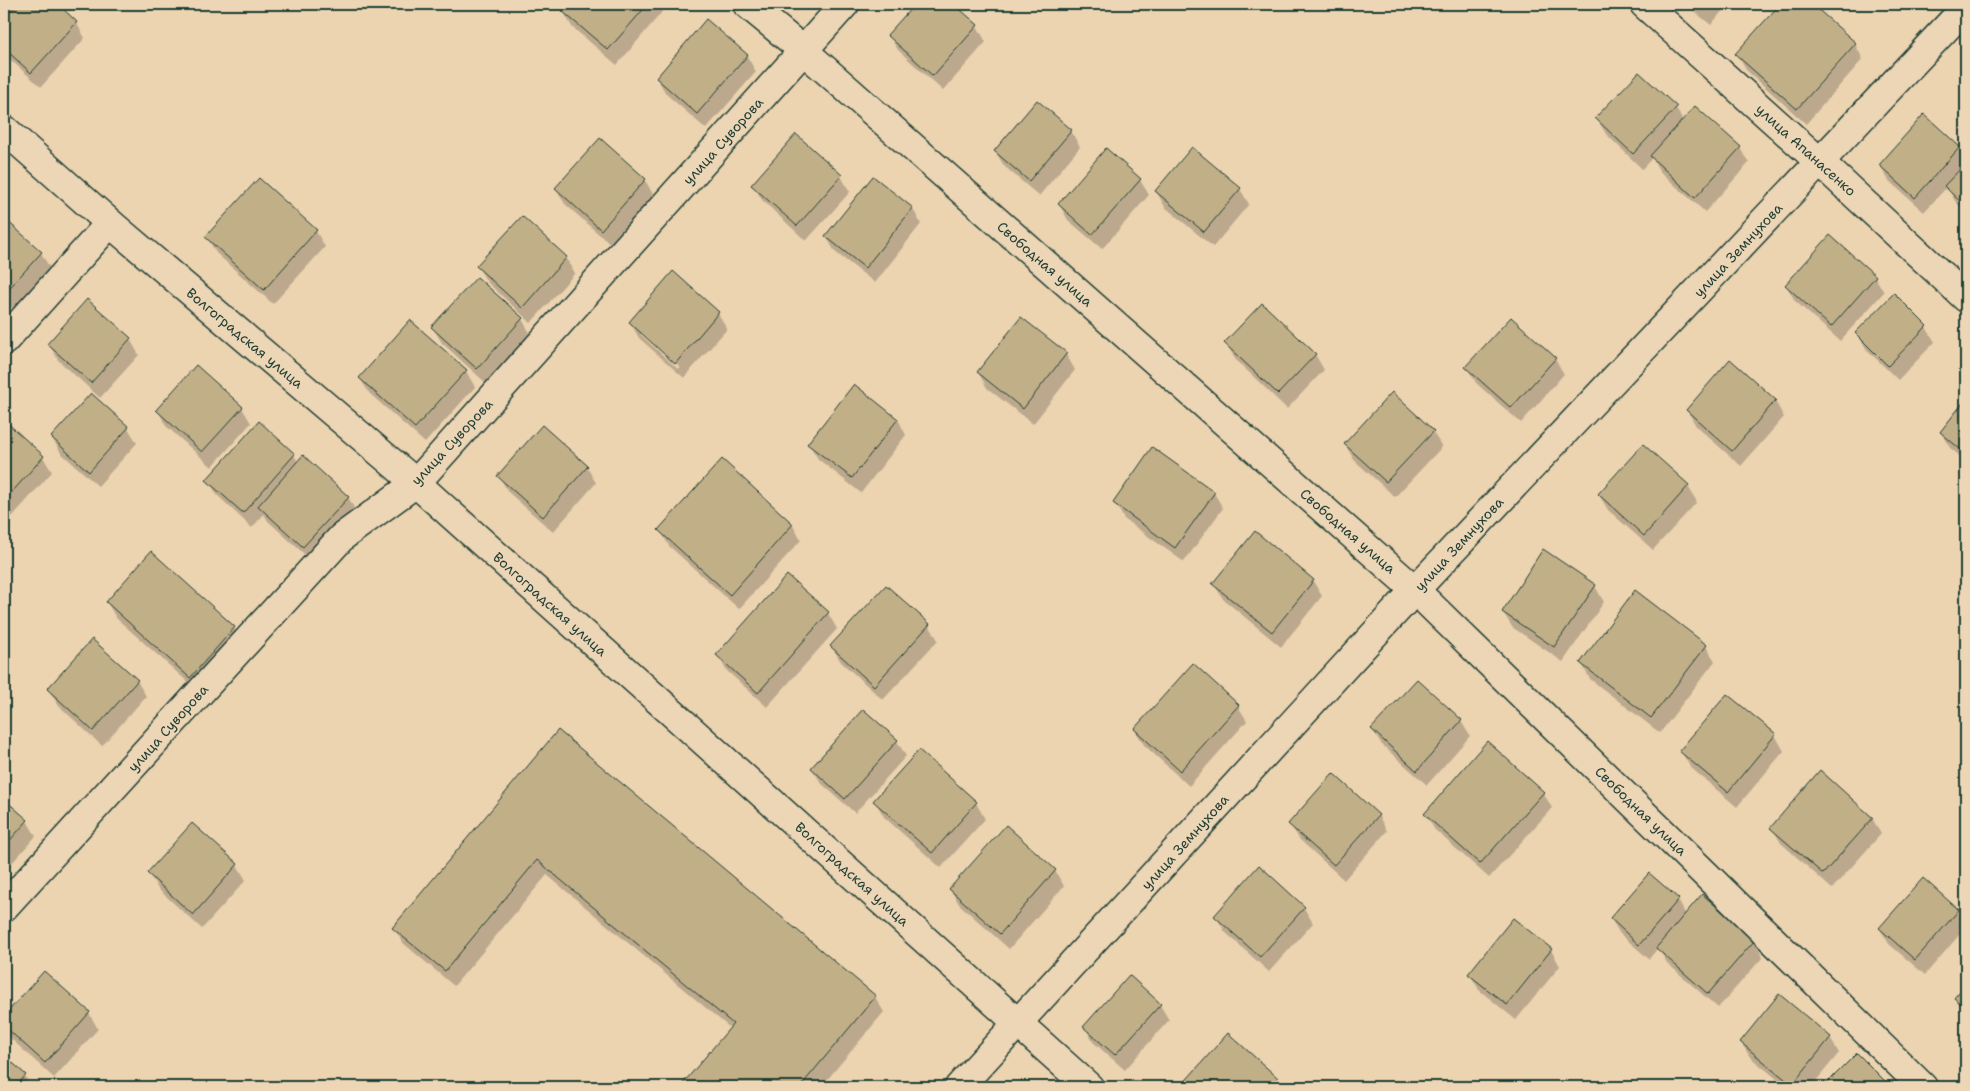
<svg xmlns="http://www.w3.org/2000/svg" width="1970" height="1091" font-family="'Shantell Sans',sans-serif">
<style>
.shadow{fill:#0003;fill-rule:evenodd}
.building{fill:#c1af88;stroke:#1f3d34}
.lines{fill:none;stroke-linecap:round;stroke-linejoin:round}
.minor-casing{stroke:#1f3d34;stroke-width:31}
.tertiary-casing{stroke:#1f3d34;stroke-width:31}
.minor{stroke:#edd6b6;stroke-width:28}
.tertiary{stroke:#edd6b6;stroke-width:28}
.labels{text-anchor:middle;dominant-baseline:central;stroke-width:4.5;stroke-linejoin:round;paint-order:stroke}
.street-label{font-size:14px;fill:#1f3d34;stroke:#edd6b6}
</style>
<rect width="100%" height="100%" fill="#ecd4b1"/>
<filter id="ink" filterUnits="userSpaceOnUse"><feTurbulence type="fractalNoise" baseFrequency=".02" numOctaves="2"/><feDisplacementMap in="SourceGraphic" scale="10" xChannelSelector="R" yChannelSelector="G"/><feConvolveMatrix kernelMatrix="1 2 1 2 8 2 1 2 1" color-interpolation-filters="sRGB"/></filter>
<g filter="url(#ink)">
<g class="shadow">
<path d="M 19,4 L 56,4 L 76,22 L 85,38 L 41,87 L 4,54 L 4,20 Z"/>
<path d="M 570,4 L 658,4 L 662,12 L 617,65 L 572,27 L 563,11 Z"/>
<path d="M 917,4 L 952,4 L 977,26 L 986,42 L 943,91 L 898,50 L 889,35 Z"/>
<path d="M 1685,4 L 1728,4 L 1711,25 Z"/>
<path d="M 1782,4 L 1810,4 L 1855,44 L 1863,59 L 1806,124 L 1746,70 L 1737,54 Z"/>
<path d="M 747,56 L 756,72 L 706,129 L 666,94 L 657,78 Z"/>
<path d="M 1037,102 L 1071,131 L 1080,147 L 1039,196 L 1004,166 L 995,151 Z"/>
<path d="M 1676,108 L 1683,121 L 1740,148 L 1749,163 L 1705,212 L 1660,172 L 1652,158 L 1642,169 L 1606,134 L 1597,119 Z"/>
<path d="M 1959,148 L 1966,160 L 1966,212 L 1955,201 L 1947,187 L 1924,212 L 1889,181 L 1880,165 Z"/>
<path d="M 841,176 L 850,192 L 806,241 L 762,200 L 753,185 Z"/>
<path d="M 873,177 L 913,209 L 921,224 L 875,283 L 835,252 L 826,236 Z"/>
<path d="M 259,179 L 316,231 L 325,247 L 273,304 L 216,253 L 207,237 Z"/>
<path d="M 645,180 L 654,196 L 610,244 L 565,204 L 556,189 Z"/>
<path d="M 1140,180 L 1149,195 L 1102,249 L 1068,220 L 1059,204 Z"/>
<path d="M 1240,189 L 1249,204 L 1213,247 L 1165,207 L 1156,191 Z"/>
<path d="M 522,217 L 566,258 L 575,273 L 531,323 L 487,282 L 478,267 Z"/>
<path d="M 4,219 L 41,253 L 50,268 L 13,309 L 4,301 Z"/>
<path d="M 674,273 L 718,313 L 727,329 L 684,378 L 639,338 L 630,322 ZM 641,331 L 680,367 L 678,369 L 641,335 Z"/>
<path d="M 1875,277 L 1884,292 L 1840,341 L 1795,301 L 1786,285 Z"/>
<path d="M 88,301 L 130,339 L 139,355 L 100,398 L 58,360 L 49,344 Z"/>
<path d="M 1021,318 L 1066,354 L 1075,370 L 1033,424 L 987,388 L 978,372 Z"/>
<path d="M 1511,318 L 1555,359 L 1564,374 L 1521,423 L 1476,383 L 1467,367 Z"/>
<path d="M 522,319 L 531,335 L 487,384 L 442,343 L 433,328 Z"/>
<path d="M 1926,327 L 1935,342 L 1898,380 L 1866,349 L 1857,333 Z"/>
<path d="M 1226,343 L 1315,354 L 1324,370 L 1287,409 L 1235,359 Z"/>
<path d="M 1730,361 L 1775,401 L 1784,417 L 1741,466 L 1696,426 L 1687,410 Z"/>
<path d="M 466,371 L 475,387 L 425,443 L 369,393 L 360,378 Z"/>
<path d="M 1966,401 L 1966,461 L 1950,448 L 1941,432 Z"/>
<path d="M 242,408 L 251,423 L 212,467 L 166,426 L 158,410 Z"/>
<path d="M 898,419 L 906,435 L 861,493 L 818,459 L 809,444 Z"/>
<path d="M 4,421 L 43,457 L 52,472 L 4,526 Z"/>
<path d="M 259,423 L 294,455 L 298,462 L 348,497 L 357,513 L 313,562 L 268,521 L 264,514 L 252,528 L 217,495 L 208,480 Z"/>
<path d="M 128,428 L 137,443 L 98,486 L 61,453 L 52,438 Z"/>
<path d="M 1433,432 L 1442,447 L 1395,497 L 1354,460 L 1345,444 Z"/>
<path d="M 587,467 L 596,483 L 553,532 L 508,492 L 499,476 Z"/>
<path d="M 1688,486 L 1697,502 L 1653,550 L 1608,510 L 1599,495 Z"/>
<path d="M 1214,493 L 1223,508 L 1184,562 L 1124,519 L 1115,503 Z"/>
<path d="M 792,524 L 801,540 L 739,609 L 669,546 L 660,530 Z"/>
<path d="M 787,576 L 828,613 L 837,629 L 767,707 L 726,670 L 718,655 Z"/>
<path d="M 1313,581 L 1322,596 L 1281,647 L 1223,599 L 1214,584 Z"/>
<path d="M 1595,586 L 1604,602 L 1563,662 L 1512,627 L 1503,612 Z"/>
<path d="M 107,602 L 234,628 L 243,643 L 199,692 L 116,618 Z"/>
<path d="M 929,625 L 938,640 L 883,700 L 841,662 L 832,647 Z"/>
<path d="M 92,641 L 137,681 L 146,696 L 102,746 L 58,705 L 49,690 Z"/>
<path d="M 1706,646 L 1715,661 L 1660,733 L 1590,679 L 1581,663 Z"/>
<path d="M 1417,680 L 1461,721 L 1470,736 L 1427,785 L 1382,745 L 1373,730 Z"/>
<path d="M 1238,706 L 1247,721 L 1189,786 L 1144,745 L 1135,730 Z"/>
<path d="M 558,731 L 875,997 L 884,1012 L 821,1087 L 682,1087 L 731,1029 L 547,875 L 454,986 L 403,943 L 394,928 Z"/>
<path d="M 1775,735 L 1784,751 L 1737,807 L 1690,767 L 1681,751 Z"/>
<path d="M 897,741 L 906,756 L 855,813 L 821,783 L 812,768 Z"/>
<path d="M 919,751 L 976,803 L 985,819 L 941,868 L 884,817 L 875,801 Z"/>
<path d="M 1543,792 L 1552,808 L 1489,878 L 1434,829 L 1426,814 Z"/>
<path d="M 4,800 L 27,821 L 36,836 L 4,872 Z"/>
<path d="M 1378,815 L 1387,831 L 1344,880 L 1299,839 L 1290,824 Z"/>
<path d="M 1872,818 L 1881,834 L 1832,889 L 1781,843 L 1772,828 Z"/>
<path d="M 1006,827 L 1055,871 L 1064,886 L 1009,949 L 959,904 L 950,889 Z"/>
<path d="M 237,865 L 246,880 L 202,929 L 158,889 L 149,873 Z"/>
<path d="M 1678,900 L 1686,915 L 1754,941 L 1763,957 L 1718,1008 L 1667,963 L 1658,948 L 1649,959 L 1620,934 L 1611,919 Z"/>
<path d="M 1304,908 L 1313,923 L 1269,972 L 1225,932 L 1216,916 Z"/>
<path d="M 1958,911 L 1966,927 L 1925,975 L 1889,944 L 1880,929 Z"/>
<path d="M 1551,950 L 1560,966 L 1516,1020 L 1479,990 L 1470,974 Z"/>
<path d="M 44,973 L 89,1013 L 98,1029 L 54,1078 L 9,1037 L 4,1028 L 4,1018 Z"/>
<path d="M 1966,986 L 1966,1015 L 1956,998 Z"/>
<path d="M 1160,1005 L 1169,1020 L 1125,1070 L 1093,1042 L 1085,1027 Z"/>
<path d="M 1228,1035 L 1277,1079 L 1282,1087 L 1181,1087 Z"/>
<path d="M 1830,1038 L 1839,1053 L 1811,1087 L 1787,1087 L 1750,1057 L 1741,1042 Z"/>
<path d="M 1857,1055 L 1889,1087 L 1825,1087 Z"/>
<path d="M 4,1057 L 25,1076 L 31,1087 L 4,1087 Z"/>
</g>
<g class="building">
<path d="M 17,4 L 58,4 L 77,22 L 31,73 L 4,48 L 4,18 Z"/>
<path d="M 568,4 L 648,4 L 608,50 L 562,11 Z"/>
<path d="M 915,4 L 954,4 L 978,25 L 933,76 L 887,35 Z"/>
<path d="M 1694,4 L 1707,4 L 1702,10 Z"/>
<path d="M 1780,4 L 1812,4 L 1856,43 L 1797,109 L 1735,54 Z"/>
<path d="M 706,19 L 748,55 L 697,114 L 656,78 Z"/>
<path d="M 1639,72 L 1677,107 L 1633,154 L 1595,118 Z"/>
<path d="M 1037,100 L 1072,130 L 1029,181 L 994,151 Z"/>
<path d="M 1695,106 L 1741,147 L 1695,198 L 1650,156 Z"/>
<path d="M 1924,114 L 1960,147 L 1915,198 L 1879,165 Z"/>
<path d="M 796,134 L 842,175 L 797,226 L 751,185 Z"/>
<path d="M 600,138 L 646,179 L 601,230 L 555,188 Z"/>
<path d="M 1192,147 L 1241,188 L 1204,232 L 1155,191 Z"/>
<path d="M 1106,148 L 1141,179 L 1092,235 L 1058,204 Z"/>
<path d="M 1966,163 L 1966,207 L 1944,186 Z"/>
<path d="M 873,176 L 913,208 L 865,268 L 825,236 Z"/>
<path d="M 259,178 L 317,230 L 264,290 L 205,237 Z"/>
<path d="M 522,216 L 567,257 L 522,308 L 476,266 Z"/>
<path d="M 4,218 L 42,252 L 4,294 Z"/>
<path d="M 1830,235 L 1876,276 L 1831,327 L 1785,285 Z"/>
<path d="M 673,271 L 719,312 L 675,364 L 629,322 Z"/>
<path d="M 477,277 L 523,318 L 477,369 L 431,327 Z"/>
<path d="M 1894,293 L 1927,326 L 1888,366 L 1855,333 Z"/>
<path d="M 87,299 L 131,338 L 91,383 L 47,344 Z"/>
<path d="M 1262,303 L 1316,354 L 1278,394 L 1224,343 Z"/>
<path d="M 1021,317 L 1067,353 L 1023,409 L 977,372 Z"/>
<path d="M 1511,317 L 1556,358 L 1511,408 L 1465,367 Z"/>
<path d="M 410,320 L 467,370 L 415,428 L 359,378 Z"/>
<path d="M 1730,359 L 1776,400 L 1732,451 L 1686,410 Z"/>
<path d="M 196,365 L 243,407 L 202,452 L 156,410 Z"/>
<path d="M 854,384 L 898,419 L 852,478 L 807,444 Z"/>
<path d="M 1392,392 L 1434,431 L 1386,482 L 1344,444 Z"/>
<path d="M 91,393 L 129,427 L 89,472 L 51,437 Z"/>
<path d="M 1966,399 L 1966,454 L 1940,432 Z"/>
<path d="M 4,420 L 44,456 L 4,501 Z"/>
<path d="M 259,421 L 295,454 L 243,513 L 206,480 Z"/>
<path d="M 542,425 L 588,466 L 543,517 L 497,476 Z"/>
<path d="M 1643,444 L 1689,485 L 1644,536 L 1598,494 Z"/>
<path d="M 1152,447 L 1215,492 L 1175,548 L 1113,503 Z"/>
<path d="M 303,455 L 349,497 L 303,547 L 258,506 Z"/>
<path d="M 722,459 L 793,524 L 730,595 L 658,530 Z"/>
<path d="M 1255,531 L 1314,580 L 1272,632 L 1212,584 Z"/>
<path d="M 1543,549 L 1596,585 L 1554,647 L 1502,612 Z"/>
<path d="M 151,551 L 235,627 L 190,678 L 106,602 Z"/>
<path d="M 787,575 L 829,612 L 758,693 L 716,655 Z"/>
<path d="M 886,585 L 930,624 L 874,686 L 830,646 Z"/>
<path d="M 1635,590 L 1707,645 L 1651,718 L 1580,663 Z"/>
<path d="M 92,639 L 138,680 L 93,731 L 47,689 Z"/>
<path d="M 1193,663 L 1239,705 L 1180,771 L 1134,729 Z"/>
<path d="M 1417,679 L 1462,720 L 1417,771 L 1371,729 Z"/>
<path d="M 1727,694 L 1776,734 L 1728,792 L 1679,751 Z"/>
<path d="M 863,709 L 898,740 L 845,799 L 811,768 Z"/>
<path d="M 558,730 L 876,996 L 800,1087 L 680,1087 L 733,1024 L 537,860 L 445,971 L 392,928 Z"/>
<path d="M 1487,741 L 1544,792 L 1480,864 L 1424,814 Z"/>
<path d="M 919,750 L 977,802 L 932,853 L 873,801 Z"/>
<path d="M 1820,770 L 1873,818 L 1823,874 L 1770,828 Z"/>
<path d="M 1333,773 L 1379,815 L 1334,865 L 1288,824 Z"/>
<path d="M 4,799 L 28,820 L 4,847 Z"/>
<path d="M 192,823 L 238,864 L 193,915 L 147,873 Z"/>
<path d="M 1006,825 L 1056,870 L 1000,934 L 949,889 Z"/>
<path d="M 1259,865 L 1305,907 L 1260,957 L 1214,916 Z"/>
<path d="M 1649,873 L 1679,899 L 1639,945 L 1610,918 Z"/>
<path d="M 1923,878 L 1959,910 L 1915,960 L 1879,928 Z"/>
<path d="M 1702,894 L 1755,940 L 1708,994 L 1656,948 Z"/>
<path d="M 1513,918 L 1552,949 L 1507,1005 L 1468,974 Z"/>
<path d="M 44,971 L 90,1012 L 45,1063 L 4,1026 L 4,1016 Z"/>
<path d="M 1129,975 L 1161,1004 L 1115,1055 L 1083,1027 Z"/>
<path d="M 1966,984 L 1966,1008 L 1954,998 Z"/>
<path d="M 1779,994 L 1831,1037 L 1792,1085 L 1740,1042 Z"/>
<path d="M 1228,1033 L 1278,1078 L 1269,1087 L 1180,1087 Z"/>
<path d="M 1857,1053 L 1891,1087 L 1823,1087 Z"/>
<path d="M 4,1055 L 26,1075 L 15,1087 L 4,1087 Z"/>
</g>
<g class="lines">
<g class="minor-casing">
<g id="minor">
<path d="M 747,4 L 804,51 L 1415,590 L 1923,1087"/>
<path d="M 1644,4 L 1821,163 L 1966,298"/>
<path d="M 4,129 L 110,223 L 416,483 L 1089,1087"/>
<path d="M 4,341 L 110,223"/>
<path d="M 4,907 L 342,537 L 416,483 L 845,4"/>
</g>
</g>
<g class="tertiary-casing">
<path id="tertiary" d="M 959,1087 L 1415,590 L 1966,7"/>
</g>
<use href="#minor" class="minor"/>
<use href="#tertiary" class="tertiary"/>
</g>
</g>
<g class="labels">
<g class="street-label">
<text transform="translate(723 141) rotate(-48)">улица Суворова</text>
<text transform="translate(1806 150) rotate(42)">улица Апанасенко</text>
<text transform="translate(1738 250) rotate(-47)">улица Земнухова</text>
<text transform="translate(1045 264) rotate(41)">Свободная улица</text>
<text transform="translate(245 338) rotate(40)">Волгоградская улица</text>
<text transform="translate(452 442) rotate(-47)">улица Суворова</text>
<text transform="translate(1348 531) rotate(41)">Свободная улица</text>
<text transform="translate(1459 544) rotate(-47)">улица Земнухова</text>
<text transform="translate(550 604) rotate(42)">Волгоградская улица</text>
<text transform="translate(168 728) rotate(-48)">улица Суворова</text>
<text transform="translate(1641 811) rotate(44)">Свободная улица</text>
<text transform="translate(1185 842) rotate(-48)">улица Земнухова</text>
<text transform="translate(852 874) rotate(42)">Волгоградская улица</text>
</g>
</g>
<rect width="1970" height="1091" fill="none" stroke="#edd6b6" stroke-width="20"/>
<rect x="10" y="10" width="1950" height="1071" fill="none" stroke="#1f3d34" stroke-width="2" filter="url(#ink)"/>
</svg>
